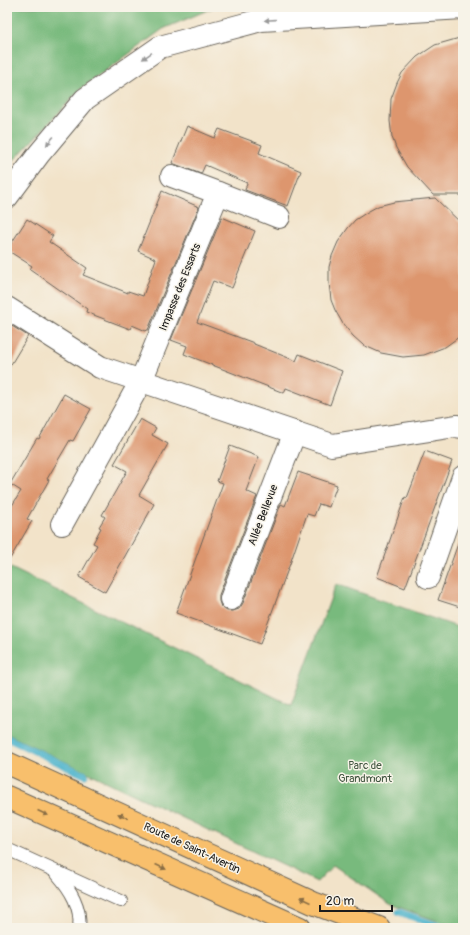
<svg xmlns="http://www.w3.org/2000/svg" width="470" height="935" font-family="Pangolin,sans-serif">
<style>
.forest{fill:#78ba7d;stroke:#4a6b4c}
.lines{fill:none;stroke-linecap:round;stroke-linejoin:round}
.stream{stroke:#4db4cc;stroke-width:7}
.building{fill:#dd966e}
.service-casing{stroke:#676259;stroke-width:14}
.minor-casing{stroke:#676259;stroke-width:24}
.primary-casing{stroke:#676259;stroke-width:24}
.service{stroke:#fff;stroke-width:12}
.minor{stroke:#fff;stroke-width:22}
.primary{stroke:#f8bf6c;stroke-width:22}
.oneway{fill:#999}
.oneway2{fill:#8a6e44}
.labels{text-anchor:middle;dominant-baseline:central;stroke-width:3;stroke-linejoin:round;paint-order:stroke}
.street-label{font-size:11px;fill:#1c1c1c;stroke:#f7f3e8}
.park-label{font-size:11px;fill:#415540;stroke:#f7f3e8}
</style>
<rect width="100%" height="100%" fill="#f7f3e8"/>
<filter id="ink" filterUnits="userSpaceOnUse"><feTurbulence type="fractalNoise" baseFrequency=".025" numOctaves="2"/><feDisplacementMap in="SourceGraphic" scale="8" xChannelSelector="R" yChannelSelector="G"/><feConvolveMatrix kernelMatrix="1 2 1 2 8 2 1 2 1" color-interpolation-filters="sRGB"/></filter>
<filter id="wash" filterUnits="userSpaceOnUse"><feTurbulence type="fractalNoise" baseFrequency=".012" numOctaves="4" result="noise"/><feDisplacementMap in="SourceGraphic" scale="16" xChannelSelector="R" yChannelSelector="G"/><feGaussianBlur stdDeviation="0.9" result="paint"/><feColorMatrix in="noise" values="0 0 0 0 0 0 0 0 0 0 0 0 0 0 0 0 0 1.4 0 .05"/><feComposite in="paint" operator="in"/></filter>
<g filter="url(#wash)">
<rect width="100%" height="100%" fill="#f2e3c9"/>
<g class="forest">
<path d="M 7,7 L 215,7 L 163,29 L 82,88 L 14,160 L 7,155 Z"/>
<path d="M 7,566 L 291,705 L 336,584 L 463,629 L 463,928 L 457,928 L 390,904 L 333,865 L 317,882 L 7,734 Z"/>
</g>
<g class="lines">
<g class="stream">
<path d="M 7,738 L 85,775"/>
<path d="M 399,912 L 444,928"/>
</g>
</g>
<g id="blocks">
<g class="building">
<path d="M 463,37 L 463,195 L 433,195 L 407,167 L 396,148 L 392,137 L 390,121 L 391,99 L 397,83 L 402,73 L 417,57 L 435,45 Z"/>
<path d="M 187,126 L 215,138 L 219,129 L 249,140 L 262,145 L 259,153 L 301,171 L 288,206 L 245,190 L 247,183 L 205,165 L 201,174 L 172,163 Z"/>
<path d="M 162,191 L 199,207 L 148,330 L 147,330 L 146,331 L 132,325 L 130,329 L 86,312 L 87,309 L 30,269 L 32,266 L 7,250 L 27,219 L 53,236 L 49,242 L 87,268 L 83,275 L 128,293 L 128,291 L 143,296 L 156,259 L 138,251 Z"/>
<path d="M 435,198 L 463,225 L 463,334 L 445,347 L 424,355 L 403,357 L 381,353 L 363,345 L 353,336 L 343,324 L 335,310 L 331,300 L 329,283 L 329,267 L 332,256 L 338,242 L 348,228 L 355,220 L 369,211 L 378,206 L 394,202 Z"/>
<path d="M 222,217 L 255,231 L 232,288 L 213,281 L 197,322 L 254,343 L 254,344 L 296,361 L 299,354 L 342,371 L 330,405 L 286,388 L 284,393 L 184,354 L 187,346 L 171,340 Z"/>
<path d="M 7,323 L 28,336 L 7,371 Z"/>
<path d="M 64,394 L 91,409 L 73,441 L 70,440 L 47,479 L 49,480 L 27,519 L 32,521 L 7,564 L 7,507 L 10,509 L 21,491 L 10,484 L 37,438 L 39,439 Z"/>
<path d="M 140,419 L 156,428 L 152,435 L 168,444 L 139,495 L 154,504 L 105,592 L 79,577 L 97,545 L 93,543 L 101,528 L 99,527 L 105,517 L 102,515 L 127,471 L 114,464 Z"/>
<path d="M 230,446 L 259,457 L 246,491 L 257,496 L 219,595 L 219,601 L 221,607 L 227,611 L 233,611 L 239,609 L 243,603 L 281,504 L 285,506 L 298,472 L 337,485 L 329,507 L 319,504 L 314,516 L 307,514 L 291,561 L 260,644 L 176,613 L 223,483 L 217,481 Z"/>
<path d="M 425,451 L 452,461 L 405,588 L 377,577 L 405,497 L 407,498 Z"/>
<path d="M 460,538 L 463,539 L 463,608 L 438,600 Z"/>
</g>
</g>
</g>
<g filter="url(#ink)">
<use href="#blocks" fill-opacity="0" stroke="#676259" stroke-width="1"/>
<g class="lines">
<g class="service-casing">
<g id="service">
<path d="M 7,849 L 121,901"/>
<path d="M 57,874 C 70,889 82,907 79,928"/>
</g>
</g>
<g class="minor-casing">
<g id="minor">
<path d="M 218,193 L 279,217"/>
<path d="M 7,197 L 39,154 L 85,99 L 160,47 L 261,20 L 463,8"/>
<path d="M 7,308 L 100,367 L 332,445 L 456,426 L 463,427"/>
<path d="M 62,524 L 141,381 L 218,193 L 172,176"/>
<path d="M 428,577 L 463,477"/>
<path d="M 231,599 L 295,432"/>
</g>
</g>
<g class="primary-casing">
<g id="primary">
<path d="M 7,763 L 313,903 L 379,928"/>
<path d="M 7,797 L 300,928"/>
</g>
</g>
<use href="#service" class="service"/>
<use href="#minor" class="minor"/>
<use href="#primary" class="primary"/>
</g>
<defs><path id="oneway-solid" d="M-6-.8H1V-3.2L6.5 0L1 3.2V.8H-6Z"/></defs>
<g class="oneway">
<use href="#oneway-solid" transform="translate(270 20) rotate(176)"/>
<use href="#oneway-solid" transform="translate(147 56) rotate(145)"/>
<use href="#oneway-solid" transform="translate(50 141) rotate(130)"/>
</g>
<g class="oneway2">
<use href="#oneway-solid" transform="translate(43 813) rotate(24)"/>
<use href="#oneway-solid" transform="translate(123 816) rotate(-155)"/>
<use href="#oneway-solid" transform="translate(161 867) rotate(24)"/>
<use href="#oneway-solid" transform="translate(305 900) rotate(-156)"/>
</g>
</g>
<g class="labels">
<g class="street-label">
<text transform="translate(180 287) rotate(-68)">Impasse des Essarts</text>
<text transform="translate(263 515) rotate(-69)">Allée Bellevue</text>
<text transform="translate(192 848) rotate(25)">Route de Saint-Avertin</text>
</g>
<g class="park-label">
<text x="365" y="765">Parc de<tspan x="365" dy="13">Grandmont</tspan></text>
</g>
</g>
<rect width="470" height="935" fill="none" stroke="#f7f3e8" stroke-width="24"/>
<path d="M320 905v6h72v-6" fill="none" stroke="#1c1c1c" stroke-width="2"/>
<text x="326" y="905" font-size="12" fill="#1c1c1c" stroke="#f7f3e8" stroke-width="3" paint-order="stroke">20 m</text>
</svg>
